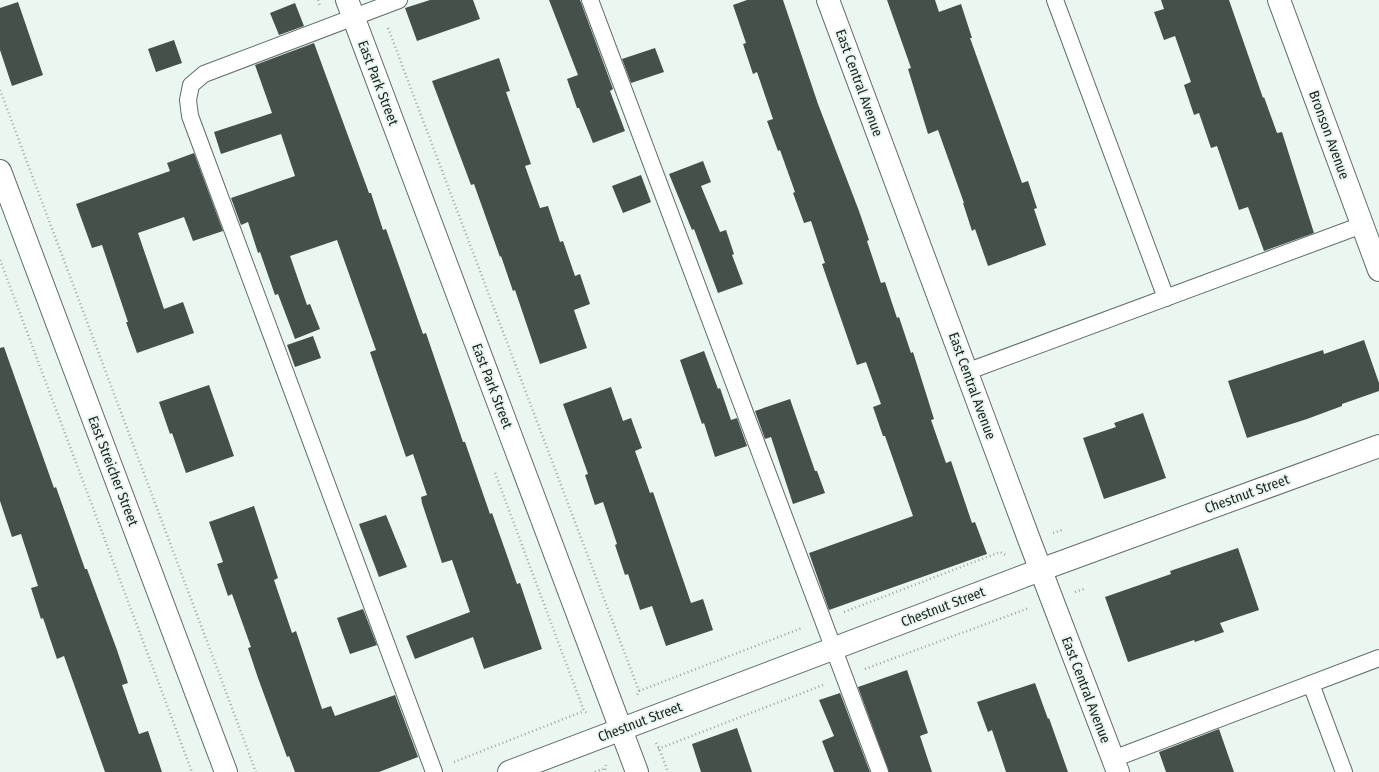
<svg xmlns="http://www.w3.org/2000/svg" width="1379" height="772" font-family="'Fira Sans Condensed',sans-serif">
<style>
.building{fill:#45504b}
.lines{fill:none;stroke-linecap:round;stroke-linejoin:round}
.lane-casing{stroke:#616d68;stroke-width:18}
.street-casing{stroke:#616d68;stroke-width:24}
.secondary-casing{stroke:#616d68;stroke-width:24}
.path{stroke:#9ca7a1;stroke-width:2.5;stroke-dasharray:1 3;stroke-linecap:butt}
.lane{stroke:#fff;stroke-width:16}
.street{stroke:#fff;stroke-width:22}
.secondary{stroke:#fff;stroke-width:22}
.labels{text-anchor:middle;dominant-baseline:central;stroke-width:4;stroke-linejoin:round;paint-order:stroke}
.street-label{font-size:14px;fill:#1c211e;stroke:#e9f7f0}
</style>
<rect width="100%" height="100%" fill="#e9f7f0"/>
<g class="building">
<path d="M 430,0 L 473,0 L 480,19 L 417,41 L 405,8 Z"/>
<path d="M 549,0 L 580,0 L 613,89 L 610,91 L 625,131 L 593,143 L 579,108 L 577,108 L 567,79 L 578,75 Z"/>
<path d="M 747,0 L 783,0 L 818,104 L 859,211 L 869,240 L 867,241 L 881,283 L 885,282 L 897,318 L 899,317 L 911,353 L 913,352 L 934,419 L 931,420 L 946,463 L 951,461 L 972,523 L 975,522 L 987,554 L 829,610 L 809,553 L 913,516 L 885,436 L 883,436 L 873,407 L 881,404 L 866,362 L 857,365 L 822,264 L 825,263 L 811,221 L 804,223 L 793,193 L 795,192 L 780,150 L 778,151 L 767,121 L 773,119 L 757,72 L 753,74 L 743,44 L 746,43 L 733,5 Z"/>
<path d="M 887,0 L 935,0 L 939,12 L 961,4 L 972,38 L 970,38 L 1022,183 L 1028,181 L 1037,208 L 1034,209 L 1046,245 L 988,266 L 975,229 L 972,231 L 963,203 L 964,203 L 938,130 L 928,134 L 908,69 L 911,68 Z"/>
<path d="M 1161,0 L 1229,0 L 1263,98 L 1264,97 L 1277,133 L 1282,132 L 1314,233 L 1264,251 L 1248,207 L 1239,210 L 1217,146 L 1211,148 L 1199,113 L 1194,115 L 1184,85 L 1191,82 L 1175,36 L 1164,40 L 1154,12 L 1164,9 Z"/>
<path d="M 18,2 L 43,75 L 12,86 L 0,50 L 0,8 Z"/>
<path d="M 295,3 L 304,26 L 279,35 L 270,13 Z"/>
<path d="M 174,40 L 182,63 L 156,72 L 148,49 Z"/>
<path d="M 314,43 L 369,193 L 371,193 L 383,230 L 386,229 L 423,334 L 426,333 L 463,442 L 465,442 L 490,514 L 492,513 L 517,584 L 520,583 L 542,649 L 484,669 L 473,637 L 415,659 L 406,636 L 470,612 L 452,560 L 442,563 L 422,503 L 421,497 L 427,495 L 413,454 L 406,457 L 370,352 L 376,350 L 337,240 L 290,256 L 307,305 L 310,304 L 320,329 L 295,339 L 278,294 L 275,295 L 260,252 L 258,253 L 248,222 L 241,225 L 231,198 L 295,176 L 281,134 L 221,154 L 214,132 L 272,113 L 255,65 Z"/>
<path d="M 655,48 L 664,72 L 631,83 L 622,59 Z"/>
<path d="M 499,58 L 510,91 L 506,92 L 531,164 L 525,166 L 540,208 L 548,206 L 560,242 L 563,241 L 575,276 L 580,274 L 590,304 L 574,310 L 587,348 L 540,364 L 515,290 L 513,291 L 501,256 L 500,257 L 474,184 L 471,185 L 432,81 Z"/>
<path d="M 194,153 L 223,231 L 193,241 L 184,217 L 138,233 L 164,309 L 183,302 L 194,333 L 137,353 L 126,322 L 128,322 L 102,245 L 92,248 L 76,204 L 170,171 L 167,163 Z"/>
<path d="M 703,161 L 711,182 L 701,186 L 720,232 L 726,230 L 734,254 L 732,255 L 743,284 L 718,293 L 694,229 L 692,230 L 669,174 Z"/>
<path d="M 641,175 L 651,202 L 623,213 L 612,186 Z"/>
<path d="M 313,336 L 321,358 L 295,367 L 287,345 Z"/>
<path d="M 1364,340 L 1379,383 L 1379,391 L 1342,404 L 1342,406 L 1307,419 L 1247,438 L 1228,381 L 1323,350 L 1324,354 Z"/>
<path d="M 4,347 L 54,488 L 56,487 L 85,569 L 87,569 L 117,650 L 128,683 L 122,685 L 139,734 L 148,731 L 162,772 L 105,772 L 64,656 L 57,659 L 43,618 L 41,619 L 31,588 L 38,586 L 21,534 L 12,537 L 0,501 L 0,348 Z"/>
<path d="M 704,351 L 718,389 L 720,388 L 731,420 L 737,418 L 747,446 L 715,457 L 704,423 L 702,424 L 680,360 Z"/>
<path d="M 209,385 L 234,456 L 186,473 L 172,433 L 170,434 L 159,402 Z"/>
<path d="M 611,387 L 623,421 L 631,418 L 642,448 L 635,451 L 650,493 L 653,492 L 691,603 L 703,599 L 713,630 L 666,646 L 652,606 L 640,610 L 628,574 L 625,575 L 615,545 L 617,544 L 603,502 L 595,505 L 585,475 L 588,474 L 563,404 Z"/>
<path d="M 790,399 L 815,471 L 817,471 L 825,493 L 793,504 L 771,437 L 765,439 L 755,411 Z"/>
<path d="M 1143,413 L 1166,478 L 1104,499 L 1083,438 L 1116,427 L 1114,423 Z"/>
<path d="M 254,506 L 278,578 L 274,580 L 292,633 L 296,631 L 322,709 L 331,706 L 335,716 L 395,695 L 418,757 L 379,772 L 295,772 L 289,756 L 287,757 L 258,678 L 248,648 L 251,647 L 232,594 L 228,596 L 217,564 L 223,562 L 209,522 Z"/>
<path d="M 386,515 L 407,567 L 379,577 L 359,524 Z"/>
<path d="M 1238,548 L 1259,610 L 1220,623 L 1224,632 L 1195,642 L 1194,640 L 1128,662 L 1105,597 L 1171,574 L 1170,571 Z"/>
<path d="M 363,609 L 377,645 L 350,654 L 337,618 Z"/>
<path d="M 907,670 L 928,733 L 920,736 L 932,772 L 889,772 L 858,687 Z"/>
<path d="M 1035,683 L 1048,719 L 1049,718 L 1068,772 L 1006,772 L 992,730 L 988,732 L 977,702 Z"/>
<path d="M 840,693 L 870,772 L 834,772 L 822,741 L 834,736 L 819,700 Z"/>
<path d="M 737,728 L 752,772 L 701,772 L 692,744 Z"/>
<path d="M 1219,729 L 1234,772 L 1166,772 L 1159,752 Z"/>
</g>
<g class="lines">
<g class="lane-casing">
<g id="lane">
<path d="M 399,0 L 204,74 L 191,85 L 188,100 L 190,116 L 434,772"/>
<path d="M 590,0 L 880,772"/>
<path d="M 1055,0 L 1166,298"/>
<path d="M 966,372 L 1362,225"/>
<path d="M 1311,684 L 1344,772"/>
<path d="M 1113,759 L 1379,658"/>
</g>
</g>
<g class="street-casing">
<g id="street">
<path d="M 347,0 L 637,772"/>
<path d="M 1279,0 L 1379,270"/>
<path d="M 0,171 L 226,772"/>
<path d="M 509,772 L 1040,570 L 1379,446"/>
</g>
</g>
<g class="secondary-casing">
<path id="secondary" d="M 828,0 L 1030,542 L 1118,772"/>
</g>
<g class="path">
<path d="M 318,0 L 320,6"/>
<path d="M 388,28 L 639,691 L 636,697"/>
<path d="M 0,90 L 256,772"/>
<path d="M 0,260 L 192,772"/>
<path d="M 495,473 L 584,711 L 587,713"/>
<path d="M 1053,533 L 1062,530"/>
<path d="M 1075,592 L 1084,589"/>
<path d="M 844,612 L 1000,552 L 1007,556"/>
<path d="M 865,669 L 1029,608"/>
<path d="M 639,691 L 802,628"/>
<path d="M 656,743 L 659,748 L 668,772"/>
<path d="M 658,749 L 823,685"/>
<path d="M 454,762 L 584,711"/>
<path d="M 606,765 L 605,768 L 606,772"/>
<path d="M 595,772 L 605,768"/>
</g>
<use href="#lane" class="lane"/>
<use href="#street" class="street"/>
<use href="#secondary" class="secondary"/>
</g>
<g class="labels">
<g class="street-label">
<text transform="translate(378 83) rotate(69)">East Park Street</text>
<text transform="translate(859 83) rotate(70)">East Central Avenue</text>
<text transform="translate(1329 135) rotate(70)">Bronson Avenue</text>
<text transform="translate(492 386) rotate(69)">East Park Street</text>
<text transform="translate(972 386) rotate(70)">East Central Avenue</text>
<text transform="translate(113 471) rotate(69)">East Streicher Street</text>
<text transform="translate(1247 494) rotate(-20)">Chestnut Street</text>
<text transform="translate(943 607) rotate(-21)">Chestnut Street</text>
<text transform="translate(1086 690) rotate(69)">East Central Avenue</text>
<text transform="translate(640 722) rotate(-21)">Chestnut Street</text>
</g>
</g>
</svg>
